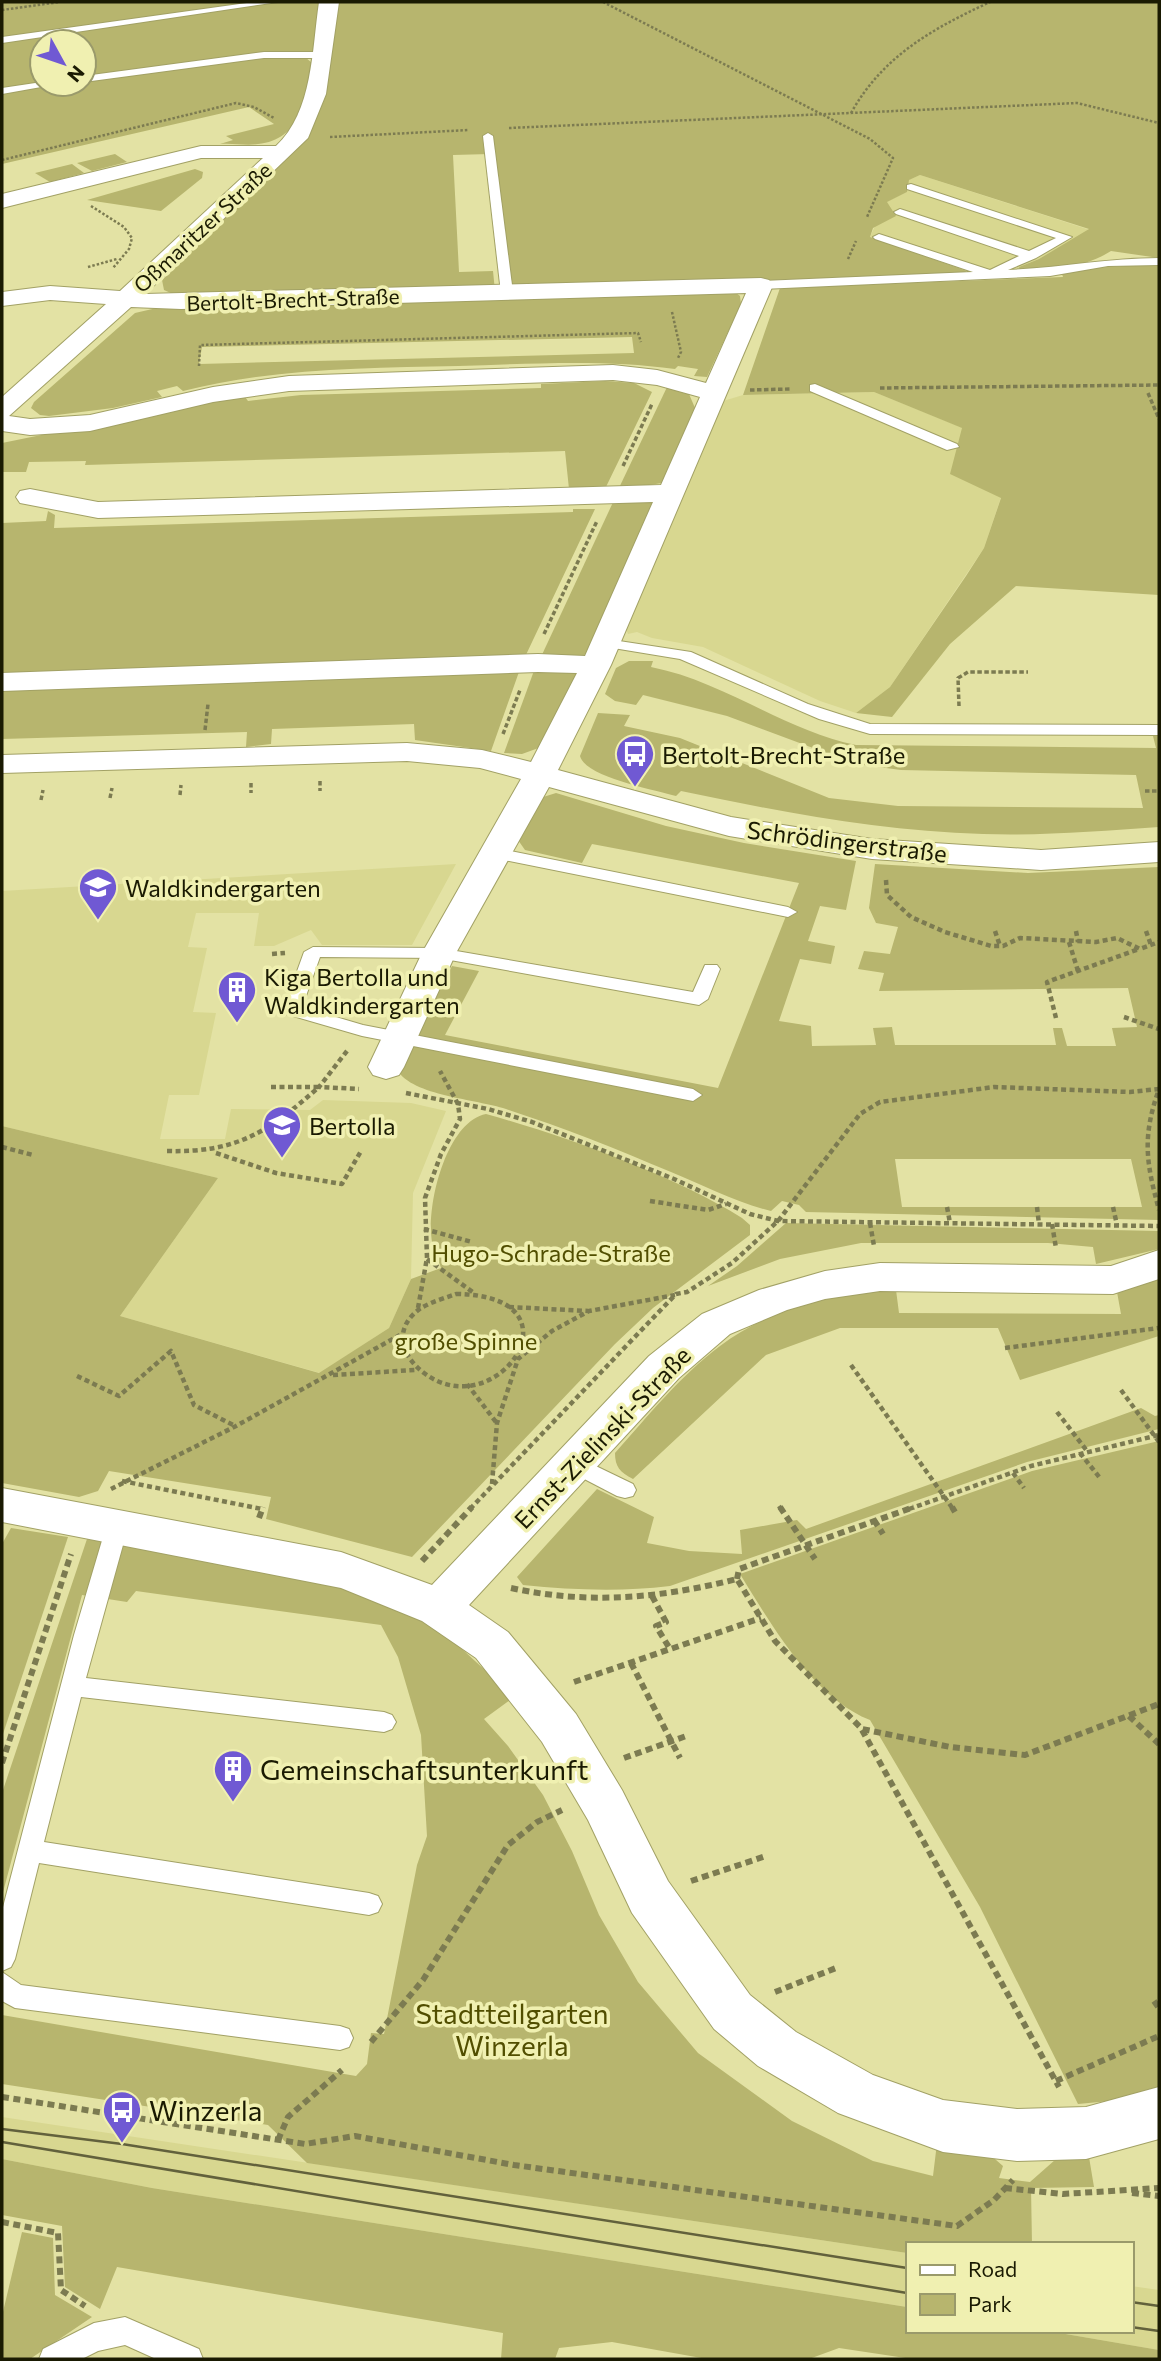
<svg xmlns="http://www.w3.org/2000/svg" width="1161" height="2361" font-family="Commissioner,sans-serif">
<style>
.built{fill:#d8d790}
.green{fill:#b7b56e;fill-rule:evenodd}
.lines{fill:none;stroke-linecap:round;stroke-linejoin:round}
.lane-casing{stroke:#a2a165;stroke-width:2}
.street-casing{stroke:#a2a165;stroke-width:2}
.path-far3{stroke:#7c7b51;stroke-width:2.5;stroke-dasharray:2.5 2;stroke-linecap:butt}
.path-far2{stroke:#7c7b51;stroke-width:3.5;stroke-dasharray:4.5 2.5;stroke-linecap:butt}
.path-far1{stroke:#7c7b51;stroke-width:4.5;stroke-dasharray:5 3.5;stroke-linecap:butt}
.path{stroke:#7c7b51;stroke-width:6;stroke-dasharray:7 4.5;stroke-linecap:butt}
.lane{fill:#fff;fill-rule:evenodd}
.street{fill:#fff;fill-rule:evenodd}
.tram{stroke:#62613c;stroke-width:2.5}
.labels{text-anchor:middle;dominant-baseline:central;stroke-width:7;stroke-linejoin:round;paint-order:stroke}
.far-street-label{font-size:21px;fill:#1a1a02;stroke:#f0f0b1}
.poi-label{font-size:24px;fill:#1a1a02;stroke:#f0f0b1;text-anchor:start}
.street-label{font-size:24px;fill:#1a1a02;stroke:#f0f0b1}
.park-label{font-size:24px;fill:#514e00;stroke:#f0f0b1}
.near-poi-label{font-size:28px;fill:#1a1a02;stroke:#f0f0b1;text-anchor:start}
.near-park-label{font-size:28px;fill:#514e00;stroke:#f0f0b1}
</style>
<rect width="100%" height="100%" fill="#e3e2a4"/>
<g class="built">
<path d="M 920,175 L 1090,230 L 1039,259 L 1019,267 L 1020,271 L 973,273 L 870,237 L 886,202 L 907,192 L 908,180 Z"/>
<path d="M 874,392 L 963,428 L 1001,497 L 984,548 L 890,687 L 856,713 L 820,701 L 703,647 L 652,638 L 637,632 L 628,634 L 626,629 L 720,402 L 743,395 Z"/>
<path d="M 456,864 L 412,945 L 322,945 L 311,930 L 274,946 L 254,946 L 259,913 L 196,913 L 188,947 L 207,948 L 193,1012 L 216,1013 L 199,1095 L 169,1095 L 160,1139 L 225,1139 L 231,1109 L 310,1110 L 323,1100 L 411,1103 L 446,1111 L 413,1193 L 411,1279 L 389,1328 L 320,1373 L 120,1316 L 218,1178 L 2,1126 L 2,891 Z"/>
<path d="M 2,2117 L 907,2253 L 907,2307 L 152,2188 L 2,2159 Z"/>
<path d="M 1131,2286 L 1159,2290 L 1159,2350 L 1048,2331 L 1131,2331 Z"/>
</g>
<g class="green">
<path d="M 2,2 L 326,2 L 319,51 L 263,53 L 305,57 L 312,63 C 305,99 301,140 258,144 C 246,146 234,143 220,144 L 233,140 L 226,136 L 274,124 L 249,107 L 2,164 ZM 42,42 L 84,42 L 84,84 L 42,84 Z"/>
<path d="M 333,2 L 1159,2 L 1159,258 L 1111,251 C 1085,268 1050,270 1020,271 L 1019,267 L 1039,259 L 1089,229 L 920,175 L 909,180 L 907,192 L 887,202 L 896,216 L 873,228 L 870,237 L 967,271 L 963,273 L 511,290 L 490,154 L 453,155 L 459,272 L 493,271 L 495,291 L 173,294 L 164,290 L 162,280 L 308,137 L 325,98 Z"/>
<path d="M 115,154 L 127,162 L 92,171 L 77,163 Z"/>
<path d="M 72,164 L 84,173 L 50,182 L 35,173 Z"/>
<path d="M 195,169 L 203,172 L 202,178 L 161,211 L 87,200 Z"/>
<path d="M 1159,264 L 1159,595 L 1016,586 L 950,644 L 892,717 L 856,713 L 890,687 L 966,576 L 984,548 L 1001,498 L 950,474 L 962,428 L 874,392 L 743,395 L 780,288 L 1063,277 L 1062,274 L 1091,268 Z"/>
<path d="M 735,292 L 740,296 L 741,304 L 707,377 L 694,376 L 698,369 L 678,366 L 675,369 C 603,359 531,364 458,366 C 365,368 274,368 183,391 L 177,386 L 157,391 L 162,397 L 113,408 L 49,416 L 40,415 L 31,408 L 34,402 L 135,313 L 161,307 ZM 632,337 L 634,353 L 199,364 L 202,347 Z"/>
<path d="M 605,381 L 634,383 L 652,392 L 604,491 L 569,489 L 565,451 L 85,465 L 86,461 L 29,462 L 26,472 L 2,472 L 2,443 L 243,394 L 248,401 L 301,395 L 541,388 L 541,384 Z"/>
<path d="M 668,385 L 689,394 L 695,408 L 662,483 L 618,490 Z"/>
<path d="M 615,498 L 643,499 L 653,502 L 586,654 L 580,657 L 540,659 Z"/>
<path d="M 573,509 L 595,509 L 524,659 L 2,678 L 2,523 L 46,521 L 48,511 L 55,515 L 54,528 L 573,512 Z"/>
<path d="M 629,661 L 653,661 L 651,667 C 723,681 784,730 856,745 L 1156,748 L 1153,736 L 1159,736 L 1159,827 C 1101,831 1042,836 983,834 C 880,831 781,812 681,791 L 676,796 C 655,790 585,777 580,756 L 598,713 L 630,715 L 624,726 L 680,738 L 829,798 L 898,806 L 1143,808 L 1136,775 L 901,770 L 856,764 L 727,716 L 643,695 L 636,705 L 615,701 L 605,694 L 616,668 Z"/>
<path d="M 535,668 L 568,668 L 578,673 L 544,746 L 522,754 L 504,753 Z"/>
<path d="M 520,669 L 491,751 L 415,740 L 414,724 L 272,729 L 271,744 L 246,747 L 247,732 L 2,739 L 2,687 Z"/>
<path d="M 556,793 L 666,826 L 744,843 L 856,861 L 846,910 L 820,906 L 808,941 L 835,946 L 831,964 L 800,959 L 779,1021 L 811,1026 L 812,1046 L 876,1045 L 873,1028 L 892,1027 L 895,1045 L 1056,1045 L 1053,1028 L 1062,1028 L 1067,1046 L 1116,1046 L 1112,1028 L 1137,1027 L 1128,988 L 879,991 L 884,973 L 858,969 L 864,951 L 890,954 L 898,927 L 876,923 L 869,908 L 875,864 L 1028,873 L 1159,867 L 1159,1220 L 806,1212 L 799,1205 L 782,1201 L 771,1211 C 735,1202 705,1186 671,1172 C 617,1149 562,1127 506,1109 C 476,1099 413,1096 397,1070 L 452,966 L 479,971 L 445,1035 L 718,1088 L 799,883 L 592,844 L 582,863 L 525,850 L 518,840 L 540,798 ZM 895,1159 L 1131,1159 L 1142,1207 L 902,1207 Z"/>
<path d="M 486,1114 C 565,1136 673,1175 742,1218 L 750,1225 L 750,1235 L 653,1308 L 615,1344 L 412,1557 L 266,1519 L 271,1497 L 109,1471 L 98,1491 L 79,1497 L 2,1483 L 2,1126 L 218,1178 L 120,1316 L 319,1373 L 389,1328 L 411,1279 L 441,1268 C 439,1260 433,1251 432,1242 C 426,1206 446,1122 486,1114 Z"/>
<path d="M 786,1223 L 1159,1231 L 1159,1249 L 1096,1264 L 1093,1247 L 1048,1243 L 861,1243 L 780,1259 L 708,1286 L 737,1266 Z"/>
<path d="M 1159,1273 L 1159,1336 L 1020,1380 L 998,1328 L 840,1328 L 766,1355 L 633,1479 C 620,1472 615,1467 615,1453 C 648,1416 680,1376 720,1346 C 770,1308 836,1293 896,1290 L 899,1313 L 1121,1314 L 1117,1292 Z"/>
<path d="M 1141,1408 L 1155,1416 L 1159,1415 L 1159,1429 L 1027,1462 L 670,1586 C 620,1592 573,1590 523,1585 L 517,1577 L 597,1489 L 654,1517 L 647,1543 L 689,1551 L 742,1554 L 740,1530 L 797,1520 L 806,1529 Z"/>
<path d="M 1159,1441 L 1159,2087 L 1120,2100 L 1078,2104 L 980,1907 L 870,1720 C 813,1698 771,1624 740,1574 L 1032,1471 Z"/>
<path d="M 11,1528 L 68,1537 L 2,1737 L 2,1544 Z"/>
<path d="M 87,1539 L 332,1585 L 391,1604 L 449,1637 L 514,1697 L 484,1719 L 508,1746 L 543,1795 L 572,1851 L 599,1915 L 638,1982 L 698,2053 L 792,2121 L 873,2161 L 933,2176 L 937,2143 L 981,2147 L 1003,2166 L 999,2178 L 1030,2182 L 1064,2152 L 1088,2151 L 1094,2187 L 1031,2188 L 1032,2244 L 907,2244 L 907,2253 L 307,2163 L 268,2125 L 2,2084 L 2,2015 L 356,2076 L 367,2064 L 371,2033 L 384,2034 L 417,1865 L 427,1836 L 421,1735 L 398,1657 L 381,1625 L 136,1591 L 127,1602 L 82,1595 L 2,1896 L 2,1793 Z"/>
<path d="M 2,2159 L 152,2188 L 907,2307 L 907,2331 L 1048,2331 L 1159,2350 L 1159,2359 L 912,2359 L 839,2348 L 809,2359 L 707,2359 L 612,2342 L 559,2348 L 555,2359 L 501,2359 L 503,2333 L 117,2267 L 100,2309 L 65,2287 L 62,2226 L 2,2215 Z"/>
<path d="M 22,2232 L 53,2238 L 55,2295 L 92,2317 L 30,2359 L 2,2359 L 2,2316 Z"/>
</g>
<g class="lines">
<g class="lane-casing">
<g id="lane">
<path d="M 254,2 L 278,2 L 2,43 L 2,37 Z"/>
<path d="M 264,52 L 323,52 L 328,55 L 323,58 L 264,58 L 84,82 L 84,76 Z"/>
<path d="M 42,82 L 58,84 L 2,94 L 2,88 Z"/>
<path d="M 488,133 L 493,136 L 513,293 L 507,297 L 501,293 L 483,136 Z"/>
<path d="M 911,184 L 1072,237 L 1036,258 L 1008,270 C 1059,268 1107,258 1159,258 L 1159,265 L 1108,266 L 1050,276 L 761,289 L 755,285 L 761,281 L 973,272 L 875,239 L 873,237 L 879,234 L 990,270 L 1019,256 L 896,214 L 894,212 L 900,209 L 1029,251 L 1056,238 L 907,189 L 907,185 Z"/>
<path d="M 815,384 L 957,444 L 959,447 L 947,450 L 810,391 L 810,385 Z"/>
<path d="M 606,639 L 691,652 L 808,704 L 870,724 L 1159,725 L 1159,735 L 870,734 L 819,719 L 680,659 L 601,646 L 601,640 Z"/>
<path d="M 495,848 L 788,907 L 797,912 L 788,917 L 489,857 L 487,853 Z"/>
<path d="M 313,947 L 439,948 L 693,992 L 705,965 L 717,965 L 720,969 L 708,999 L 699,1005 L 439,958 L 320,957 L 302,1007 L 363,1025 L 693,1089 L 702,1095 L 693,1101 L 362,1036 L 286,1014 L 283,1010 L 304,952 Z"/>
<path d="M 575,1456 L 633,1484 L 636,1490 L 633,1496 L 625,1498 L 617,1496 L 567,1470 L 564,1464 L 567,1458 Z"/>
<path d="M 117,1518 L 125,1521 L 128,1527 L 86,1678 L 384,1712 L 392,1715 L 396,1722 L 392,1729 L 384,1732 L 81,1697 L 44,1842 L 369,1893 L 378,1896 L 382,1904 L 378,1912 L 369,1915 L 39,1863 L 15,1959 L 11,1967 L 2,1971 L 2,1911 L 74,1635 L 106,1527 L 109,1521 Z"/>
<path d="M 2,1972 L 21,1985 L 340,2026 L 349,2029 L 353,2038 L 349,2047 L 340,2050 L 15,2008 L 2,2001 Z"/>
<path d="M 125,2317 L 199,2349 L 203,2359 L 156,2359 L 125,2345 L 98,2351 L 82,2359 L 39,2359 L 43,2349 L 94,2323 Z"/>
</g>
</g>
<g class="street-casing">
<g id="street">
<path d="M 319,2 L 339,2 L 326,94 L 308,138 L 145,294 L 761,278 L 769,280 L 773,285 L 611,665 L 558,770 L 731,817 L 872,839 L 1041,850 L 1159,842 L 1159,862 L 1041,870 L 872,859 L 729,836 L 549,787 L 456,953 L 404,1067 L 399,1075 L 386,1079 L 373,1075 L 368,1067 L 422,953 L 521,779 L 480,768 L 407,761 L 2,773 L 2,755 L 407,743 L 482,750 L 531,762 L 577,673 L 538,672 L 2,691 L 2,673 L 538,654 L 585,656 L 653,502 L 98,518 L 20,503 L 16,497 L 20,491 L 30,489 L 98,502 L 661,485 L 700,397 L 657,385 L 613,380 L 289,391 L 213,402 L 90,431 L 30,435 L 2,431 L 2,397 L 106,304 L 50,300 L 2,306 L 2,292 L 50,286 L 120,291 L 263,158 L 201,158 L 2,208 L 2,194 L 201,146 L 276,146 C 313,112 312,49 319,2 ZM 746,293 L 706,383 L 657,370 L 613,365 L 289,376 L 213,387 L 90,415 L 30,419 L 9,416 L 131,307 L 181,309 Z"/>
<path d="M 1159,1250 L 1159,1279 L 1113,1294 L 880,1291 L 825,1299 L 787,1310 L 730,1334 L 679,1378 L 469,1605 L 508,1632 L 576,1714 L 622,1790 L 668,1881 L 750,1995 L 796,2032 L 873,2075 L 943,2100 L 1017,2109 L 1086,2107 L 1159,2087 L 1159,2139 L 1086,2159 L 1017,2161 L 943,2152 L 838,2113 L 758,2066 L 714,2029 L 632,1913 L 588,1820 L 542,1742 L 476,1658 L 422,1621 L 341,1588 L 2,1522 L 2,1488 L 341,1552 L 432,1585 L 649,1356 L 702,1314 L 759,1290 L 825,1271 L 880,1263 L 1111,1266 Z"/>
</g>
</g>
<g class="path-far3">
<path d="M 603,2 L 870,139 L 893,158 L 867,217"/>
<path d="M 2,10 L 60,2"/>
<path d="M 851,113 C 883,56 932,29 990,2"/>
<path d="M 509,128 L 1077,103 L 1159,123"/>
<path d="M 330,137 L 469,130"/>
<path d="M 2,160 L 236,103 L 254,107 L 274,118"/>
<path d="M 91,206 L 124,227 L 132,238 L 129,249 L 113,268"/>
<path d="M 848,259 L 856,241"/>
<path d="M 88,267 L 117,259"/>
<path d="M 672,312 L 681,352 L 678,358"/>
<path d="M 199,366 L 200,345 L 638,333 L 641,342"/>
</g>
<g class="path-far2">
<path d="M 880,388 L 1159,385"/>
<path d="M 750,390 L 790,389"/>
<path d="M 1148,393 L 1159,419"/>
<path d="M 623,466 L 652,404"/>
<path d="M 544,634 L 597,521"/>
<path d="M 959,706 L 958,678 L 968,672 L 1028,672"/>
<path d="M 205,730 L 208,704"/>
<path d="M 503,734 L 520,690"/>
<path d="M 320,781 L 320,791"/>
<path d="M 251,783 L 251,793"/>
<path d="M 1145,791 L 1159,791"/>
<path d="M 180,795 L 181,785"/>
<path d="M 110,798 L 112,788"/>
<path d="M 41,800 L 43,790"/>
</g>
<g class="path-far1">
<path d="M 886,880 L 887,895 L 911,917 L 945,932 L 991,946 L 1003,946 L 1020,938 L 1096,942 L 1117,938 L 1140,949 L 1159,942"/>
<path d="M 995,931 L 1000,946"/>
<path d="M 1076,931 L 1078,942"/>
<path d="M 1146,931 L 1151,945"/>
<path d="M 1069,942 L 1078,971"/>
<path d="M 272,954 L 285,953"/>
<path d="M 1124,1017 L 1159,1029"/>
<path d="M 1056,1018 L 1047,982 L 1139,949"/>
<path d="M 347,1051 L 319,1087 L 359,1089"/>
<path d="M 271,1087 L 318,1087"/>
<path d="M 406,1093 L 488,1109 L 532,1122 L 674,1179 L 750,1214 L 778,1221 L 1159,1226"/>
<path d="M 2,1147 L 33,1155"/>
<path d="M 167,1151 C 237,1153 268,1132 319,1087"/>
<path d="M 216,1153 L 276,1173 L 342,1184 L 361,1151"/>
<path d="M 650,1201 L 708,1210 L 726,1204"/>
<path d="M 947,1207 L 950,1223"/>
<path d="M 1037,1207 L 1039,1224"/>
<path d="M 1113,1207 L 1117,1225"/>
<path d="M 870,1223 L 874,1246"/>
<path d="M 1052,1224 L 1056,1248"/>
<path d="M 424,1229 L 472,1242"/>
<path d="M 427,1259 L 474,1293"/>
<path d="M 456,1294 C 588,1295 497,1428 424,1373 C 400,1355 393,1327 421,1308 C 431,1302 445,1298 456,1294 Z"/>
<path d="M 509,1307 L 588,1311"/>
<path d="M 418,1308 L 427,1258 L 425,1198 L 441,1154 L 460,1119 L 458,1104 L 440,1071"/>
<path d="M 1005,1348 L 1159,1328"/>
<path d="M 851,1365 L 953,1509"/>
<path d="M 333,1375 L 415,1370"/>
<path d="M 77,1376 L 119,1396 L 171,1351 L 194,1405 L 235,1426"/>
<path d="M 467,1384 L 496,1422"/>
<path d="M 1121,1390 L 1159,1442"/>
<path d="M 1057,1412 L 1087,1451"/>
<path d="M 1080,1453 L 1100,1478"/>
<path d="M 1013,1473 L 1024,1488"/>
<path d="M 122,1481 L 262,1509"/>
<path d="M 492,1484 L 497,1423 L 518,1359 L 552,1331 L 589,1311 L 675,1295"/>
<path d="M 111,1489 L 236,1426 L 400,1335"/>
<path d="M 779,1506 L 781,1509"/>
<path d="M 470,1509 L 676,1294 L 687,1292 L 732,1263 L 778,1221 L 860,1114 L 880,1102 L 994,1087 L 1130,1092 L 1159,1089 C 1142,1137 1146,1162 1159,1210"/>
<path d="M 909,1509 L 1031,1466 L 1159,1435"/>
</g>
<g class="path">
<path d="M 780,1507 L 815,1559"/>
<path d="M 952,1507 L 955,1512"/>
<path d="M 259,1518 L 263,1507"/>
<path d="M 874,1520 L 883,1534"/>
<path d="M 422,1561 L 472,1507"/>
<path d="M 737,1579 L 739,1569 L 914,1507"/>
<path d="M 511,1588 C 589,1605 661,1598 737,1579 L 775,1641 L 862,1729 L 950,1747 L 1025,1755 L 1159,1704"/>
<path d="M 652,1596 L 666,1622 L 656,1626 L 670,1649"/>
<path d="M 631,1663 L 680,1758"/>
<path d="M 574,1682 L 761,1618"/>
<path d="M 1129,1716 L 1159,1744"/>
<path d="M 862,1730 L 1059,2087"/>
<path d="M 624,1758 L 689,1735"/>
<path d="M 2,1763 L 71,1554"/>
<path d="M 691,1881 L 766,1856"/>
<path d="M 775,1992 L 836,1968"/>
<path d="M 1154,2001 L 1159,2008"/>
<path d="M 371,2042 L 423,1980 L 508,1845 L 537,1822 L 562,1810"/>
<path d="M 1056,2081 L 1159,2036"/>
<path d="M 2,2097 L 305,2144 L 355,2136 L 514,2165 L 957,2226 L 994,2200 L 1013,2180"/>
<path d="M 278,2140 L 288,2117 L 342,2070"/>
<path d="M 1005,2188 L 1063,2194 L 1159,2188"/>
<path d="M 1132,2193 L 1159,2196"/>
<path d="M 2,2222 L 58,2233 L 61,2290 L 85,2306"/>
</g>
<use href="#lane" class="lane"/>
<use href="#street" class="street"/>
<g class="tram">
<path d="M 2,2129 L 122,2144 L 907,2268"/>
<path d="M 2,2142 L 907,2293"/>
<path d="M 1131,2302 L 1159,2306"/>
<path d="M 1131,2327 L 1159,2331"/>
</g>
</g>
<defs>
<g id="bus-pin" transform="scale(2.0125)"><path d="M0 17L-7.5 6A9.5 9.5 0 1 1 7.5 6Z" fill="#7059d3" stroke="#f0f0b1"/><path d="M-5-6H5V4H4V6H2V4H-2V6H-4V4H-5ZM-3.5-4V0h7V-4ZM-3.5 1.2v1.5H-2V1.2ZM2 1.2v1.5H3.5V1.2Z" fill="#fff"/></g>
<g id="school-pin" transform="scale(2.0125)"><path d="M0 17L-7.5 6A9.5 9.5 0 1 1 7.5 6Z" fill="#7059d3" stroke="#f0f0b1"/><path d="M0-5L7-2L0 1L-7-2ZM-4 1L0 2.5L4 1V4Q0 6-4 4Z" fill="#fff"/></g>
<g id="building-pin" transform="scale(2.0125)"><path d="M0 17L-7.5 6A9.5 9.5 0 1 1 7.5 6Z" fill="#7059d3" stroke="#f0f0b1"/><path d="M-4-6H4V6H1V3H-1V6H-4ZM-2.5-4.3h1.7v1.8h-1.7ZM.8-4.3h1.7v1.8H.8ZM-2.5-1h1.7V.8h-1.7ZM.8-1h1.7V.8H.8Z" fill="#fff"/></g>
</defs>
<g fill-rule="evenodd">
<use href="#bus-pin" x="635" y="754"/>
<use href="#school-pin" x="98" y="887"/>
<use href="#building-pin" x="237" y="990"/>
<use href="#school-pin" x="282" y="1125"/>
<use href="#building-pin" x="233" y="1769"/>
<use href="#bus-pin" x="122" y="2110"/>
</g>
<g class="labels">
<g class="far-street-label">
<text transform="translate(202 227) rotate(-43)">Oßmaritzer Straße</text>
<text transform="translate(293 299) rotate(-2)">Bertolt-Brecht-Straße</text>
</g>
<g class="poi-label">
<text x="662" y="754">Bertolt-Brecht-Straße</text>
<text x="125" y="887">Waldkindergarten</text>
<text x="264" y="976">Kiga Bertolla und<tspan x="264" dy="28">Waldkindergarten</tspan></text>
<text x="309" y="1125">Bertolla</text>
</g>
<g class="street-label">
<text transform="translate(847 841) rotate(7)">Schrödingerstraße</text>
<text transform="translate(602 1437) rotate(-46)">Ernst-Zielinski-Straße</text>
</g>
<g class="park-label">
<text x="551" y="1252">Hugo-Schrade-Straße</text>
<text x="466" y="1340">große Spinne</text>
</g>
<g class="near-poi-label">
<text x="260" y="1769">Gemeinschaftsunterkunft</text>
<text x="149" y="2110">Winzerla</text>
</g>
<g class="near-park-label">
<text x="512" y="2013">Stadtteilgarten<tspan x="512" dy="32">Winzerla</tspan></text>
</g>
</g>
<rect width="1161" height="2361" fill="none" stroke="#1a1a02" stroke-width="7"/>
<rect x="906" y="2242" width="228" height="91" fill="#f0f0b1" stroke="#9a9a6b" stroke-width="2"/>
<rect x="920" y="2265" width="35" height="10" fill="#ffffff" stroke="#9a9a6b" stroke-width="2"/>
<text x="968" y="2277" font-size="21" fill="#1a1a02">Road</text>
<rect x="920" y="2294" width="35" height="21" fill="#b7b56e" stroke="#9a9a6b" stroke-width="2"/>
<text x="968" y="2312" font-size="21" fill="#1a1a02">Park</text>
<g transform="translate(63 63) rotate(130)"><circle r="33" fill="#f0f0b1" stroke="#9a9a6b" stroke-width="2"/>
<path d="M0-5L12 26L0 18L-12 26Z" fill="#7059d3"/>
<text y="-10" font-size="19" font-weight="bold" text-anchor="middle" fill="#1a1a02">N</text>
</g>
</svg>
